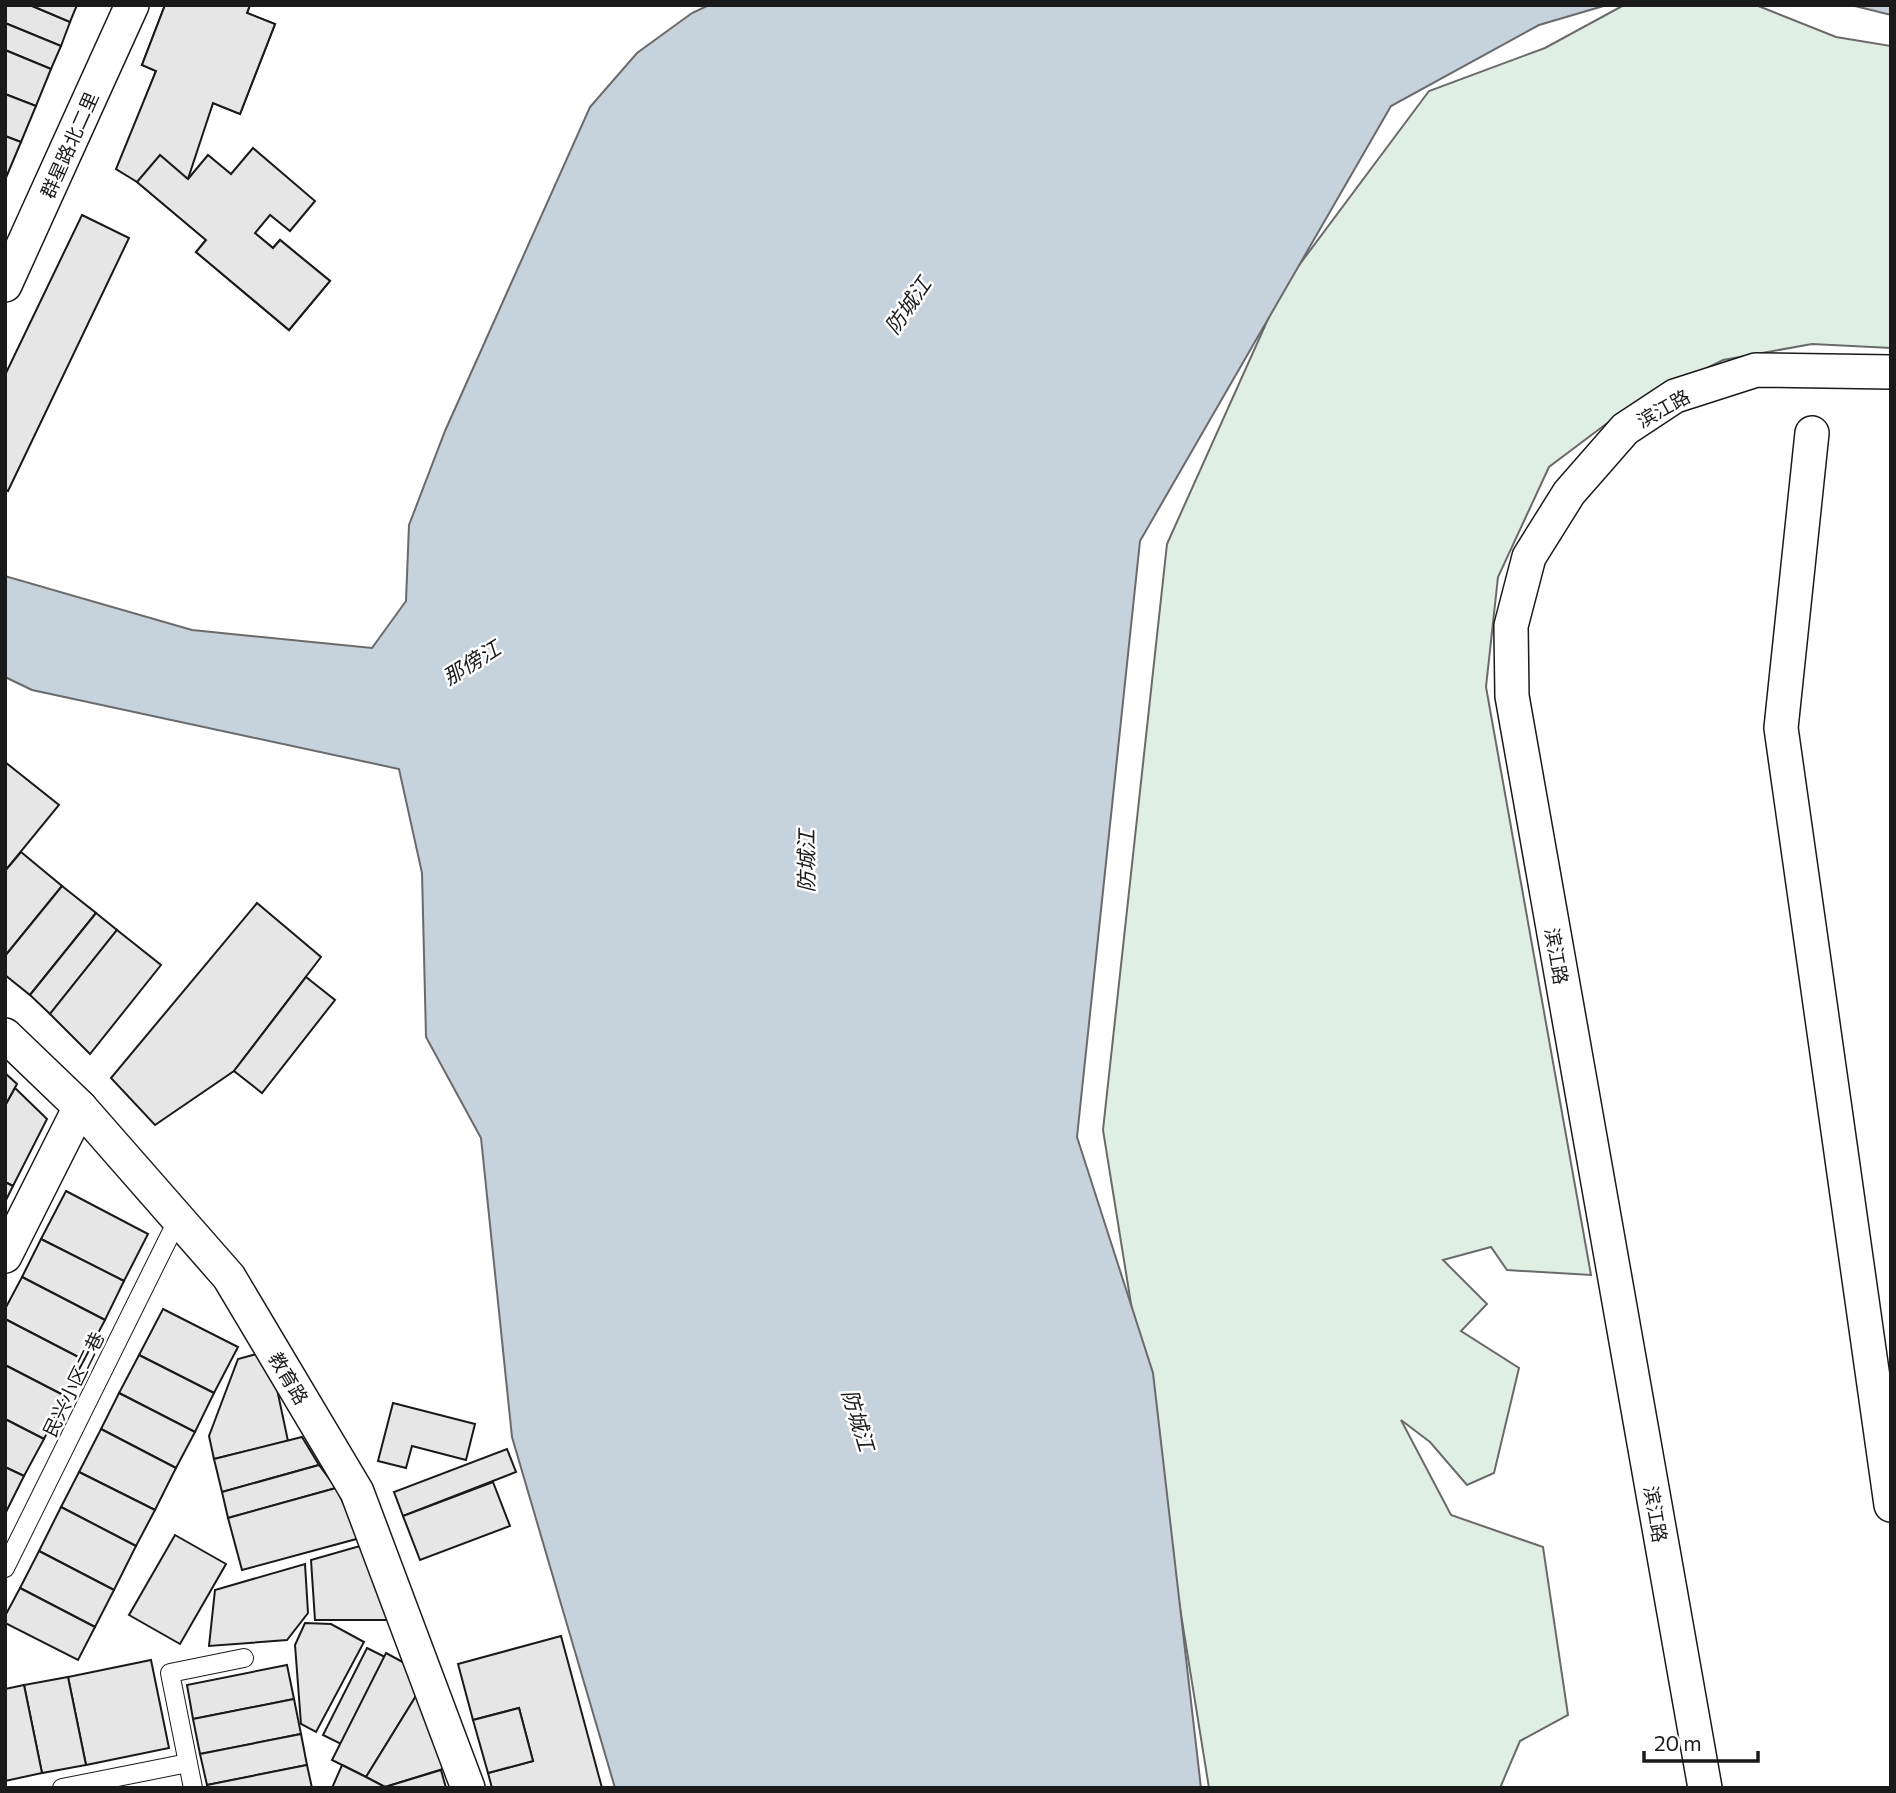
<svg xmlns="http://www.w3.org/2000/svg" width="1896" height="1793" font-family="Commissioner,'Noto Sans SC',sans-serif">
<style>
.green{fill:#e0efe3;stroke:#6a6a6a;stroke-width:2}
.water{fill:#c6d2dc;stroke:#6a6a6a;stroke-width:2}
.building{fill:#e6e6e6;stroke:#1a1a1a;stroke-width:2}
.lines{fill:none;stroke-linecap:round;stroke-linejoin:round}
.lane-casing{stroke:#1a1a1a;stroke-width:20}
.street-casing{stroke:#1a1a1a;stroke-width:36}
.lane{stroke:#fff;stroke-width:18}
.street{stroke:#fff;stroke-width:33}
.labels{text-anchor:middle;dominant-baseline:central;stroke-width:5;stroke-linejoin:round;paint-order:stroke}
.street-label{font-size:19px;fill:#1a1a1a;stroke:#fff}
.water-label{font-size:21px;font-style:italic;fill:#1a1a1a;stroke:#fff}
</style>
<rect width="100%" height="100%" fill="#fff"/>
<path class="green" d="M 1624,5 L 1756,5 L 1836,37 L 1891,46 L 1891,348 L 1812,344 L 1723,360 L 1630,406 L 1549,467 L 1498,577 L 1486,687 L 1591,1275 L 1507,1270 L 1491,1247 L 1443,1260 L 1487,1304 L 1461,1331 L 1519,1368 L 1494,1473 L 1467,1485 L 1430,1442 L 1401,1420 L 1451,1515 L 1543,1547 L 1568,1715 L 1520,1741 L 1500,1788 L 1209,1788 L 1103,1130 L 1167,544 L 1282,288 L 1429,91 L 1545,48 Z"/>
<g class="water">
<path d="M 709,5 L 1607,5 L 1539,25 L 1391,106 L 1140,541 L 1077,1137 L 1153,1373 L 1201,1788 L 615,1788 L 512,1437 L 481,1138 L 426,1037 L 422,873 L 399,769 L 32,690 L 5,677 L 5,576 L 192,630 L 372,648 L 406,601 L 409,525 L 445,431 L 590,107 L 637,53 L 692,13 Z"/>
<path d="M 1851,5 L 1891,5 L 1891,15 Z"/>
</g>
<g class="building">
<path d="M 5,5 L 30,5 L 70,22 L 61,46 L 5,23 Z"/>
<path d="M 30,5 L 77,5 L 70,22 Z"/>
<path d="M 165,5 L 250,5 L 247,13 L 275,24 L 240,114 L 213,103 L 196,149 L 135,125 L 156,71 L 142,65 Z"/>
<path d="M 165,5 L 250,5 L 247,13 L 275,24 L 240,114 L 213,103 L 188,179 L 273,248 L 280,240 L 330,281 L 289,330 L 196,252 L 206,240 L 137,182 L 116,169 L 156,71 L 142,65 Z"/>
<path d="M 5,23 L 61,46 L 51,69 L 5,50 Z"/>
<path d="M 5,50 L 51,69 L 36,106 L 5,94 Z"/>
<path d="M 5,94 L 36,106 L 21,142 L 5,136 Z"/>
<path d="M 5,136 L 21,142 L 5,180 Z"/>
<path d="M 253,148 L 315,201 L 290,231 L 270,215 L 255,233 L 273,248 L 280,240 L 330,281 L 289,330 L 196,252 L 206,240 L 137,182 L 160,155 L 188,179 L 208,155 L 231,174 Z"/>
<path d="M 82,215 L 129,238 L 8,491 L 5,489 L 5,375 Z"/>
<path d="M 5,762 L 59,805 L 5,871 Z"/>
<path d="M 21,852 L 62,886 L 5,956 L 5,871 Z"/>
<path d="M 62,886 L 96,913 L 30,995 L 5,975 L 5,956 Z"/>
<path d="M 257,903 L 321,957 L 234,1071 L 155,1125 L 111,1078 Z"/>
<path d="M 96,913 L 117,930 L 50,1014 L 30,995 Z"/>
<path d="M 117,930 L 161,965 L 90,1054 L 50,1014 Z"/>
<path d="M 306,977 L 335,1000 L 262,1093 L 234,1071 Z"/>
<path d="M 5,1073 L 17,1084 L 5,1106 Z"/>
<path d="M 15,1088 L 47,1119 L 13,1186 L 5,1182 L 5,1106 Z"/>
<path d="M 5,1182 L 13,1186 L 5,1202 Z"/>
<path d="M 66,1191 L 148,1234 L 124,1281 L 41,1239 Z"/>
<path d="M 41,1239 L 124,1281 L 105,1320 L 22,1277 Z"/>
<path d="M 22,1277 L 105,1320 L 84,1360 L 5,1319 L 5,1309 Z"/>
<path d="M 163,1309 L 238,1347 L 214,1393 L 139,1355 Z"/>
<path d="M 5,1319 L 84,1360 L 65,1396 L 5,1365 Z"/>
<path d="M 260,1353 L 274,1375 L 288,1441 L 214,1459 L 209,1436 L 238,1359 Z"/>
<path d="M 139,1355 L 214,1393 L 195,1432 L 119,1393 Z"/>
<path d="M 5,1365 L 65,1396 L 44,1439 L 5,1419 Z"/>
<path d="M 119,1393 L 195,1432 L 176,1468 L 101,1429 Z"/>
<path d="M 393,1403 L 475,1424 L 466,1460 L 412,1446 L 406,1468 L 378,1461 Z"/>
<path d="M 5,1419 L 44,1439 L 24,1476 L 5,1467 Z"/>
<path d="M 101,1429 L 176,1468 L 155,1510 L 79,1472 Z"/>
<path d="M 302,1437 L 319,1465 L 222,1492 L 214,1459 Z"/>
<path d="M 507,1449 L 516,1472 L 403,1516 L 394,1492 Z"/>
<path d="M 319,1465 L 336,1488 L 228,1518 L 222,1492 Z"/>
<path d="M 5,1467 L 24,1476 L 5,1514 Z"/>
<path d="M 79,1472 L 155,1510 L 136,1546 L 61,1507 Z"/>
<path d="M 493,1482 L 510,1526 L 420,1560 L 403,1516 Z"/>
<path d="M 336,1488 L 360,1538 L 242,1570 L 228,1518 Z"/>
<path d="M 61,1507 L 136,1546 L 114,1590 L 39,1551 Z"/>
<path d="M 175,1535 L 226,1564 L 180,1644 L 129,1615 Z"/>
<path d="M 367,1544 L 388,1620 L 315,1620 L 311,1560 Z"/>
<path d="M 39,1551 L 114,1590 L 95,1627 L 20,1588 Z"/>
<path d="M 305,1564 L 308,1613 L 287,1640 L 209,1646 L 215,1590 Z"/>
<path d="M 20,1588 L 95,1627 L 78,1660 L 5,1623 L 5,1616 Z"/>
<path d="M 305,1623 L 331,1624 L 364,1642 L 316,1732 L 301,1724 L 295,1645 Z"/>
<path d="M 561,1636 L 602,1788 L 492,1788 L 488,1773 L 533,1761 L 519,1708 L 473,1720 L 458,1664 Z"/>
<path d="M 367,1648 L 385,1657 L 341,1744 L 323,1735 Z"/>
<path d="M 386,1653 L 410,1666 L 419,1691 L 366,1777 L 332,1760 Z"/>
<path d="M 151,1660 L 169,1748 L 86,1765 L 68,1677 Z"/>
<path d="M 287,1665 L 294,1699 L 193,1719 L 187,1685 Z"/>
<path d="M 68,1677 L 86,1765 L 42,1773 L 24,1685 Z"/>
<path d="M 24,1685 L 42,1773 L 5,1781 L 5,1689 Z"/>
<path d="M 419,1691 L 446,1768 L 385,1787 L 366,1777 Z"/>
<path d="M 294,1699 L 301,1734 L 200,1754 L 193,1719 Z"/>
<path d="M 519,1708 L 533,1761 L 488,1773 L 473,1720 Z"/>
<path d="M 301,1734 L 307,1765 L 207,1785 L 200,1754 Z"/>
<path d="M 307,1765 L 312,1788 L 207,1788 L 207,1785 Z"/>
<path d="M 342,1765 L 366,1777 L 385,1787 L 332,1788 Z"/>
<path d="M 441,1770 L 446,1788 L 385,1788 L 385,1787 Z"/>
</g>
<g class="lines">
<g class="lane-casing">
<g id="lane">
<path d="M 5,1568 L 178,1219"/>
<path d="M 62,1788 L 188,1763"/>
<path d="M 193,1788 L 170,1673 L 244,1658"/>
</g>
</g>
<g class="street-casing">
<g id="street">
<path d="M 5,285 L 132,5"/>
<path d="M 1812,433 L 1781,728 L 1891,1505"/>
<path d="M 5,1035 L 80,1107 L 229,1277 L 357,1492 L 468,1788"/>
<path d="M 5,1256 L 80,1107"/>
<path d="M 1705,1788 L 1512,696 L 1511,626 L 1529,557 L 1569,493 L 1625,429 L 1675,396 L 1756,370 L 1891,372"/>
</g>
</g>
<use href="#lane" class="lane"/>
<use href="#street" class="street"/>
</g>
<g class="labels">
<g class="street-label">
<text transform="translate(69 145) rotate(-66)">群星路北二里</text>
<text transform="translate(1663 408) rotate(-29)">滨江路</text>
<text transform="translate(1557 956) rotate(80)">滨江路</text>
<text transform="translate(289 1378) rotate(59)">教育路</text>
<text transform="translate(73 1384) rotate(-64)">民兴小区二巷</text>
<text transform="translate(1656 1514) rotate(80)">滨江路</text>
</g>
<g class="water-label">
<text transform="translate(907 305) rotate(-55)">防城江</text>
<text transform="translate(471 662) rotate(-32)">那傍江</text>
<text transform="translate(805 861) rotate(-90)">防城江</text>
<text transform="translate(859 1420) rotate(73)">防城江</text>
</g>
</g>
<rect width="1896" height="1793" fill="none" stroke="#1a1a1a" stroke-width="14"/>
<path d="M1644 1751v10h114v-10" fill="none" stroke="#1a1a1a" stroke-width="3.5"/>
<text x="1654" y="1751" font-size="21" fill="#1a1a1a" stroke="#ffffff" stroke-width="5" paint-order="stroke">20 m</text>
</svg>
